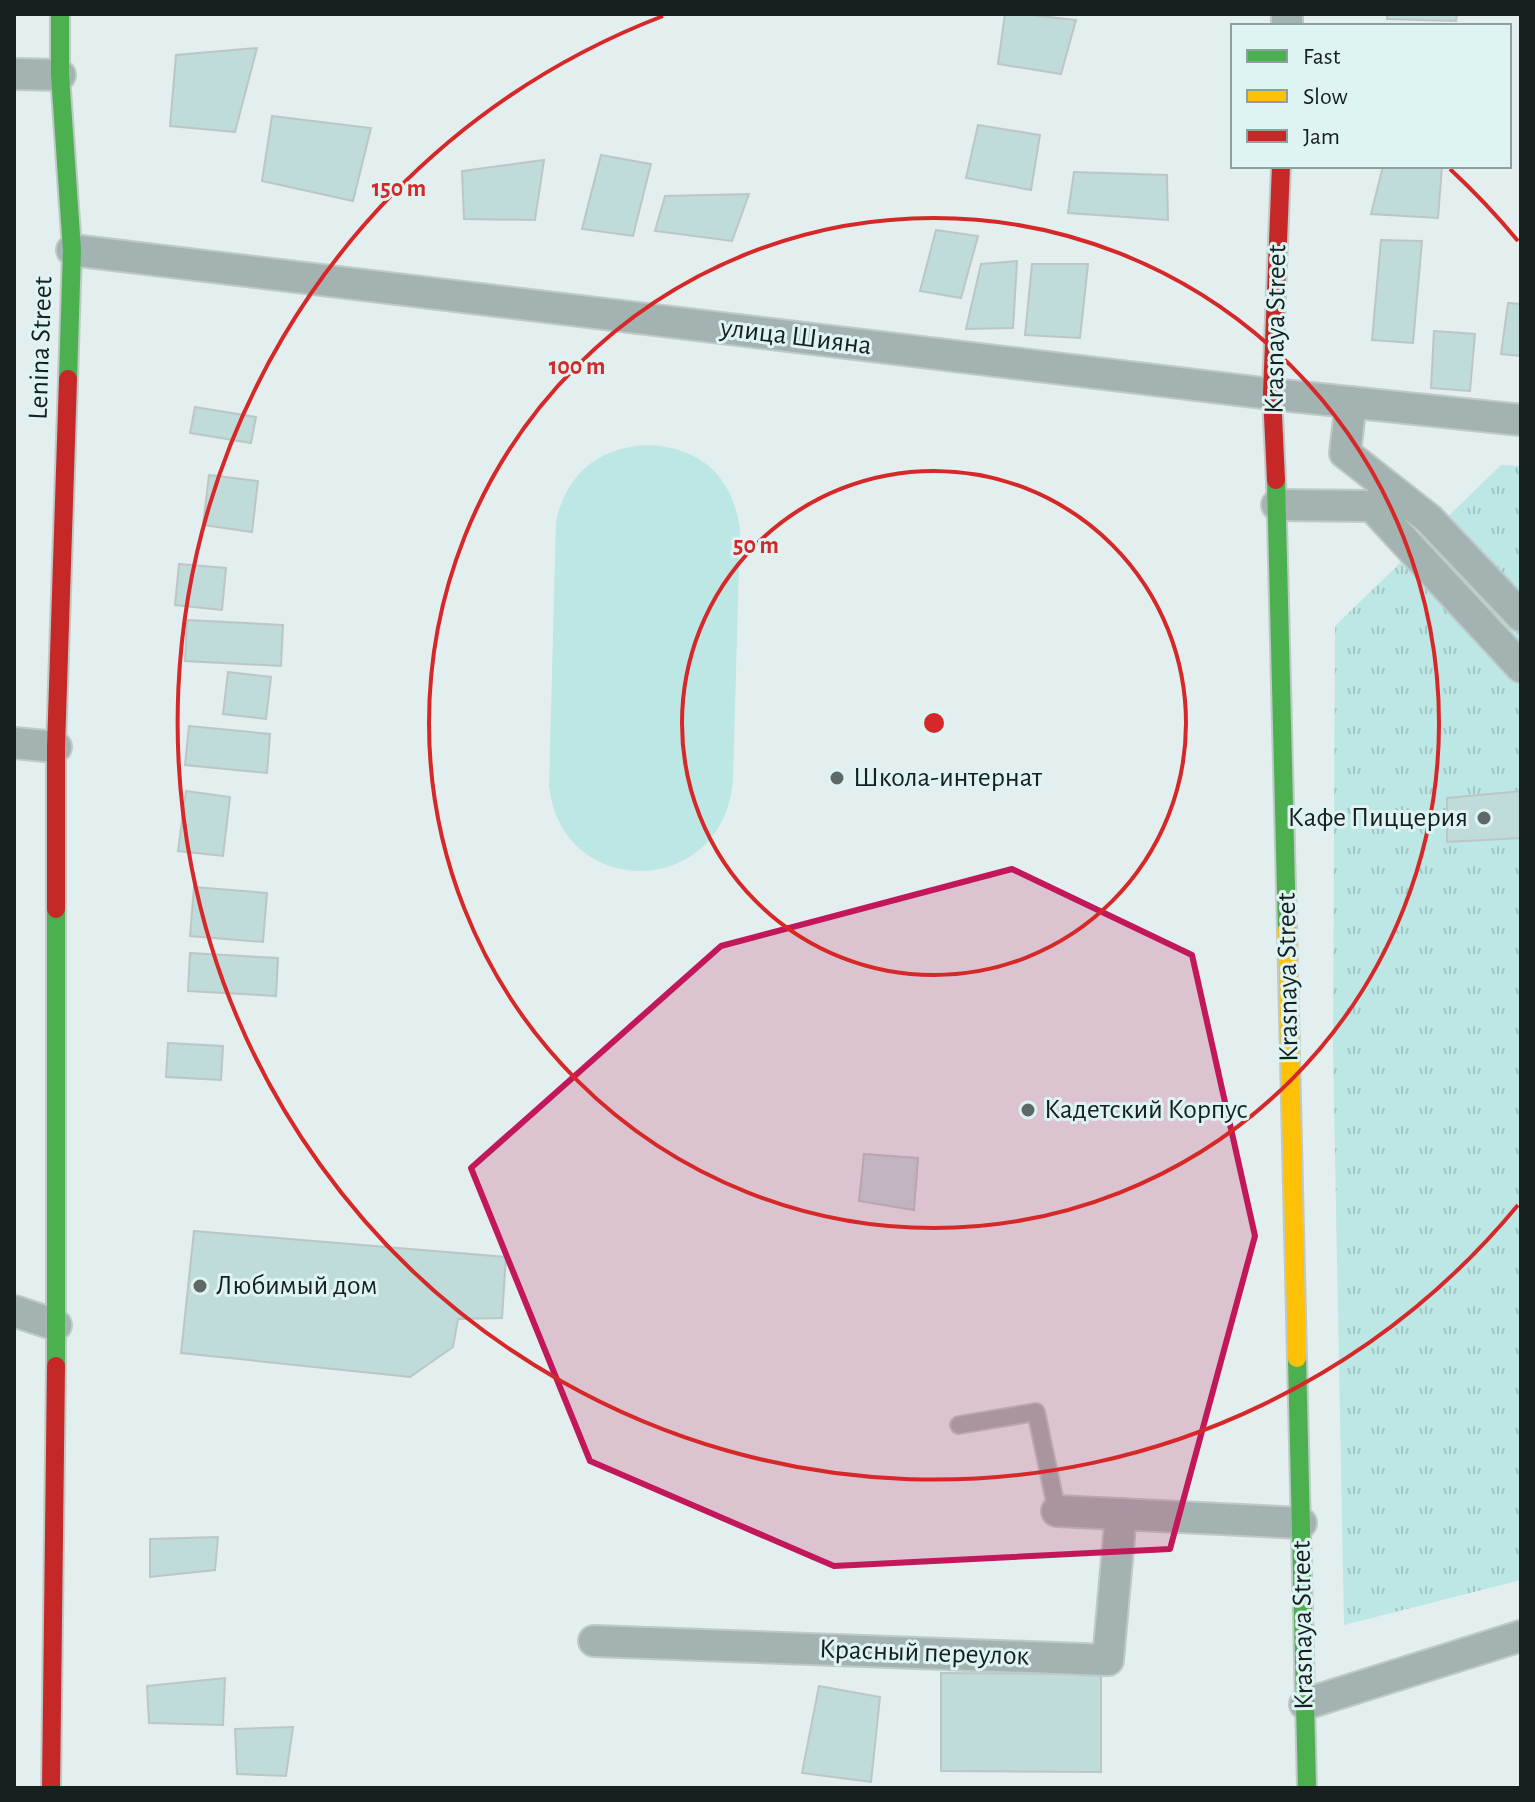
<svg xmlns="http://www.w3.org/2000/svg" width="1535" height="1802" font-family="'Alegreya Sans',sans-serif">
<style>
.grass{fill:#bce7e5}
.park{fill:url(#park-tufts)}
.building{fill:#bfdbda;stroke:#bcc6c5;stroke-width:2}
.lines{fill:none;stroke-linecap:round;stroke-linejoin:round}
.lane-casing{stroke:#bec9c8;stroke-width:20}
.street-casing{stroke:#bec9c8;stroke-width:34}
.fast-casing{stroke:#bec9c8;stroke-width:22}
.slow-casing{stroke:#bec9c8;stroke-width:22}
.jam-casing{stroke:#bec9c8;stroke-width:22}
.lane{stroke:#a3b3b2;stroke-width:16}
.street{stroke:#a3b3b2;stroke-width:30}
.fast{stroke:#4caf50;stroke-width:18}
.slow{stroke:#ffc107;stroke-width:18}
.jam{stroke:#c62828;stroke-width:18}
.marked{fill:#c2185b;fill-opacity:0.2;stroke:#c2185b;stroke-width:6;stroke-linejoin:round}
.ring{fill:none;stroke:#d62828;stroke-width:4}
.poi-dot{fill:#5e6867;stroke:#ddf4f3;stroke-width:3}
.labels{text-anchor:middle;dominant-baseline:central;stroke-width:6;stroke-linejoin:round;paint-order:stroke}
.street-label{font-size:28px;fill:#171f1f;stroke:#ddf4f3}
.poi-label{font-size:28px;fill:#171f1f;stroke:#ddf4f3;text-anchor:start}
.centre{fill:#d62828;stroke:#ddf4f3;stroke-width:4}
.ring-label{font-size:24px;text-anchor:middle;font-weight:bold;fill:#d62828;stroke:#ddf4f3;stroke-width:6;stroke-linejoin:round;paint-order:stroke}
</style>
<defs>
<pattern id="park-tufts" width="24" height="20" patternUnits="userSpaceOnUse" patternTransform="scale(2)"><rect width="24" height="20" fill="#bce7e5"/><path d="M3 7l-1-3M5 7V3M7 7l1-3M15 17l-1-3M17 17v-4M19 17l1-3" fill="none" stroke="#a1c6c4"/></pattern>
</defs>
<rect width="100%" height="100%" fill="#e2efee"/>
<path class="grass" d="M 648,445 C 701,447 733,477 740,530 L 733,778 C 726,898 562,903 549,786 L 556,521 C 567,473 599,447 648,445 Z"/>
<path class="park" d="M 1501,465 L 1521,466 L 1521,1580 L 1344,1625 L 1333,1051 L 1335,626 Z"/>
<g class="building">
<path d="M 1005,14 L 1023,14 L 1076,20 L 1061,74 L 998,64 Z"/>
<path d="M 1387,14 L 1457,14 L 1456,21 L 1387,19 Z"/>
<path d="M 257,48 L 235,132 L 170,126 L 176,55 Z"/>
<path d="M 272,116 L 371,128 L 353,201 L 262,181 Z"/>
<path d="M 978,125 L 1040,135 L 1031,190 L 966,178 Z"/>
<path d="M 601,155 L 651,164 L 633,236 L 582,229 Z"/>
<path d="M 544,160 L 535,220 L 464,219 L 462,171 Z"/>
<path d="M 1383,166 L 1442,166 L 1438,218 L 1371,214 Z"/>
<path d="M 1074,172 L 1167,175 L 1168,220 L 1068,213 Z"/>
<path d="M 749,194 L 732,241 L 655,231 L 665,196 Z"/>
<path d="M 936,230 L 978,236 L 961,298 L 920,291 Z"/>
<path d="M 1381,240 L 1422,241 L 1413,343 L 1372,340 Z"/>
<path d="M 1017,261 L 1013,328 L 966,329 L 981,264 Z"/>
<path d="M 1032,264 L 1088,264 L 1080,338 L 1025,335 Z"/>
<path d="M 1508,303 L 1521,304 L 1521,356 L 1501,354 Z"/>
<path d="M 1434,331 L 1475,334 L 1470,391 L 1431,388 Z"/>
<path d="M 195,407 L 256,417 L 251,443 L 190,433 Z"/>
<path d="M 209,475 L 258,481 L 252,532 L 203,525 Z"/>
<path d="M 179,564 L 226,568 L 222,610 L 175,605 Z"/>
<path d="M 187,620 L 283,625 L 281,666 L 185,661 Z"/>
<path d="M 228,672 L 271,677 L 266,719 L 223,714 Z"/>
<path d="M 189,726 L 270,734 L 267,773 L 185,765 Z"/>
<path d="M 186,791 L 230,797 L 223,856 L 178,851 Z"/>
<path d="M 1521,791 L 1521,838 L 1447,842 L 1447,798 Z"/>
<path d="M 194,887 L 267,893 L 263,942 L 190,936 Z"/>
<path d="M 190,953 L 278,958 L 276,996 L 188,991 Z"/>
<path d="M 168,1043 L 223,1046 L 221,1080 L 166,1077 Z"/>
<path d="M 864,1154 L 918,1158 L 914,1210 L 859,1201 Z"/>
<path d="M 194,1231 L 506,1257 L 502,1318 L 458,1319 L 453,1347 L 410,1377 L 181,1353 Z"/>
<path d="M 218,1537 L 215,1570 L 150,1577 L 150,1539 Z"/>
<path d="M 941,1673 L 1101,1674 L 1101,1772 L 941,1771 Z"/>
<path d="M 225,1678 L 223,1725 L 149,1723 L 147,1686 Z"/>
<path d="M 819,1686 L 880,1697 L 871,1782 L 802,1773 Z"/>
<path d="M 293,1727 L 286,1776 L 237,1774 L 235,1729 Z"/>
</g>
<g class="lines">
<g class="lane-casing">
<path id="lane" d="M 959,1425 L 1036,1412 L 1057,1511"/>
</g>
<g class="street-casing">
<g id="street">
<path d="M 1287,26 L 1287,14"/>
<path d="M 14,74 L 60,75"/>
<path d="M 72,250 L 1272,394 L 1521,420"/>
<path d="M 1351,402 L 1345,453 L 1429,519 L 1521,616"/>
<path d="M 1277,505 L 1372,506 L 1521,667"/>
<path d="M 14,743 L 56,747"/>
<path d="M 14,1311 L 56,1325"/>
<path d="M 1057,1511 L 1301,1523"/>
<path d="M 594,1641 L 1108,1660 L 1121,1514"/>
<path d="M 1305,1704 L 1521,1636"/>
</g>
</g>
<g class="fast-casing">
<g id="fast">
<path d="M 60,14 L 60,75 L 72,250 L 68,379"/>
<path d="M 1276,480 L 1287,930"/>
<path d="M 1297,1358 L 1307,1788"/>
<path d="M 56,1366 L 56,909"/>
</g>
</g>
<g class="slow-casing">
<path id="slow" d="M 1287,930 L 1297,1358"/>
</g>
<g class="jam-casing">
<g id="jam">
<path d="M 1276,480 L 1272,394 L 1281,166"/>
<path d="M 56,909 L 56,747 L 68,379"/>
<path d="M 51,1788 L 56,1366"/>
</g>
</g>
<use href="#lane" class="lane"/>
<use href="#street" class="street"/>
<use href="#fast" class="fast"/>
<use href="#slow" class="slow"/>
<use href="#jam" class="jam"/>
</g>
<path class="marked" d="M 1012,869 L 1192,955 L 1255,1236 L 1170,1549 L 834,1566 L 590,1461 L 471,1168 L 721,946 Z"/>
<g class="ring">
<circle cx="934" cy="723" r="252"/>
<circle cx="934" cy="723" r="505"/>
<path d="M1518 1205A757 757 0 1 1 663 16M1450 169A757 757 0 0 1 1518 241"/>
</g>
<g class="poi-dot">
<circle cx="837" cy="778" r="8"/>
<circle cx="1484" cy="818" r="8"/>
<circle cx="1028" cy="1110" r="8"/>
<circle cx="200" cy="1286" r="8"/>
</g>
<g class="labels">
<g class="street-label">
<text transform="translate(1276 329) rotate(-89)">Krasnaya Street</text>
<text transform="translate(796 337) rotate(7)">улица Шияна</text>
<text transform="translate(41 348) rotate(-88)">Lenina Street</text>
<text transform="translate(1288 977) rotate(-91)">Krasnaya Street</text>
<text transform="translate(1303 1625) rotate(-91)">Krasnaya Street</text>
<text transform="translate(924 1653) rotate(2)">Красный переулок</text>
</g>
<g class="poi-label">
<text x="853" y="778">Школа-интернат</text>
<text x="1468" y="818" text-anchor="end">Кафе Пиццерия</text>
<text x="1044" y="1110">Кадетский Корпус</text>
<text x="216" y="1286">Любимый дом</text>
</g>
</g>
<circle cx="934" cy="723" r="12" class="centre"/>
<g class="ring-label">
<text x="399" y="196">150 m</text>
<text x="577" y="374">100 m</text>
<text x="756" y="553">50 m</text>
</g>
<rect width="1535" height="1802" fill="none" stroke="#171f1f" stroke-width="32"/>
<rect x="1231" y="24" width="280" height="144" fill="#ddf4f3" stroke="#8e9f9e" stroke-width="2"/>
<rect x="1247" y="50" width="40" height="12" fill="#4caf50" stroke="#8e9f9e" stroke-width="2"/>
<text x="1303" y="64" font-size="24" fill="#171f1f">Fast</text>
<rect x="1247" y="90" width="40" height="12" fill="#ffc107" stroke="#8e9f9e" stroke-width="2"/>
<text x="1303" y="104" font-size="24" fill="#171f1f">Slow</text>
<rect x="1247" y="130" width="40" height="12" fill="#c62828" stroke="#8e9f9e" stroke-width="2"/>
<text x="1303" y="144" font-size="24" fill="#171f1f">Jam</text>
</svg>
